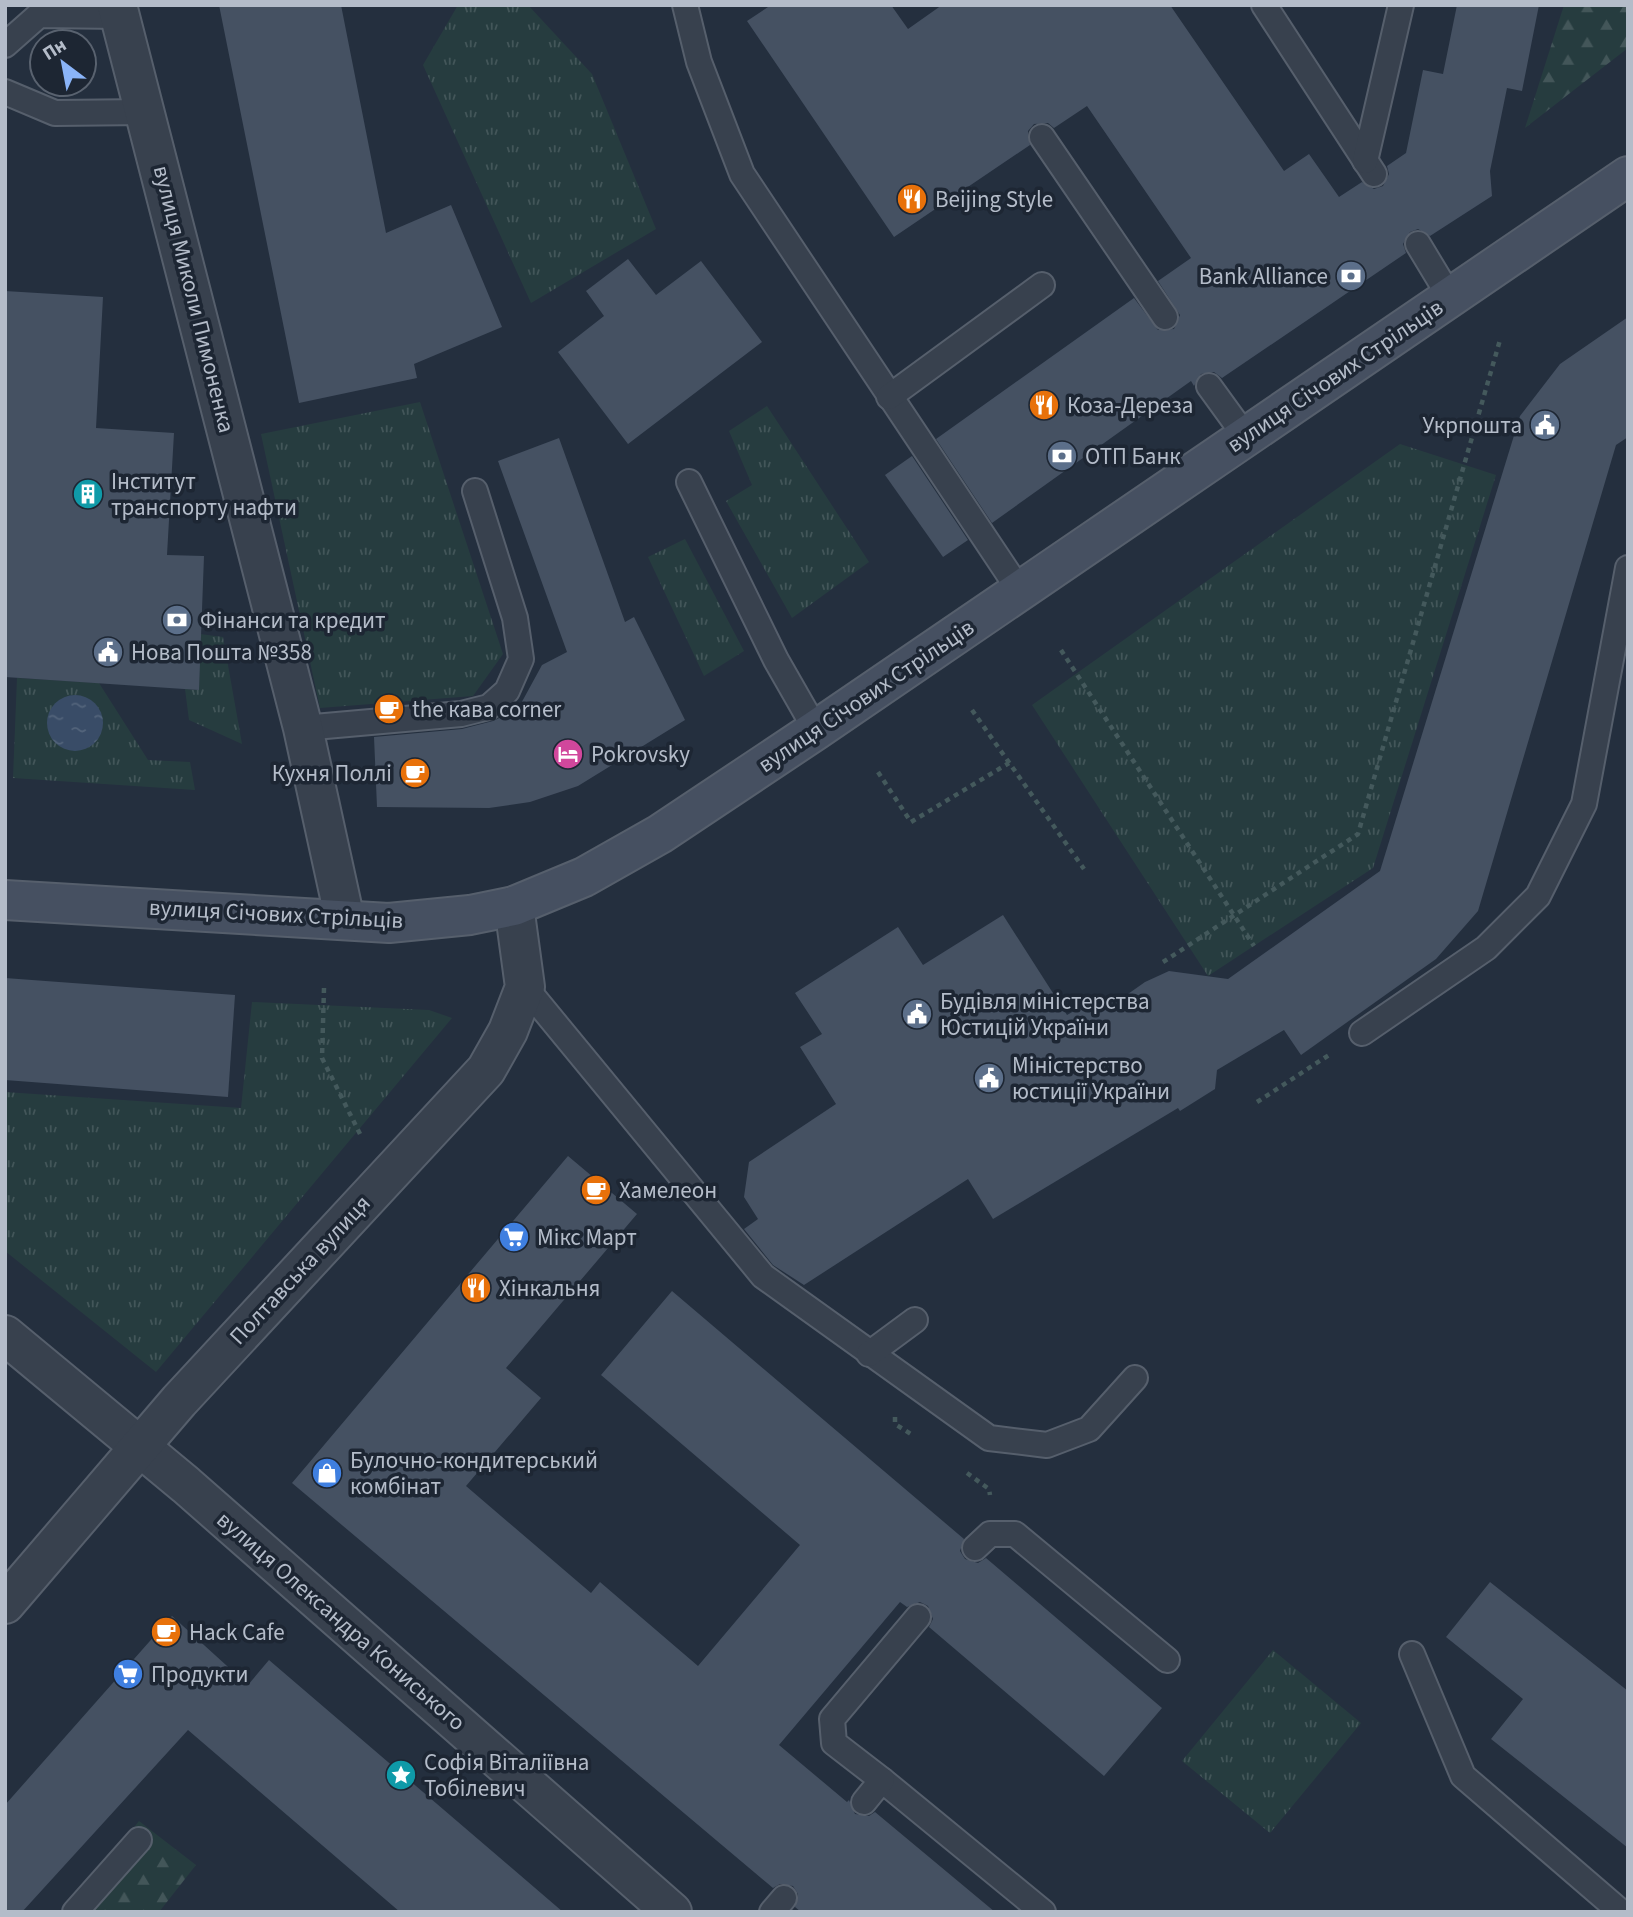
<svg xmlns="http://www.w3.org/2000/svg" width="1633" height="1917" font-family="'Source Sans 3',sans-serif">
<style>
.grass{fill:url(#grass-tufts)}
.forest{fill:url(#forest-firs)}
.water{fill:url(#water-ripples)}
.building{fill:#455162}
.lines{fill:none;stroke-linecap:round;stroke-linejoin:round}
.service-casing{stroke:#565f6c;stroke-width:28}
.minor-casing{stroke:#565f6c;stroke-width:42}
.secondary-casing{stroke:#565f6c;stroke-width:42}
.path{stroke:#44595c;stroke-width:4.5;stroke-dasharray:5 5;stroke-linecap:butt}
.service{stroke:#38414e;stroke-width:24}
.minor{stroke:#38414e;stroke-width:38}
.secondary{stroke:#465061;stroke-width:38}
.labels{text-anchor:middle;dominant-baseline:central;stroke-width:7;stroke-linejoin:round;paint-order:stroke}
.poi-label{font-size:23px;fill:#b4bcc9;stroke:#1d2633;text-anchor:start}
.street-label{font-size:23px;fill:#b4bcc9;stroke:#1d2633}
</style>
<defs>
<pattern id="grass-tufts" width="24" height="20" patternUnits="userSpaceOnUse" patternTransform="scale(1.75)"><rect width="24" height="20" fill="#263c3f"/><path d="M3 7l-1-3M5 7V3M7 7l1-3M15 17l-1-3M17 17v-4M19 17l1-3" fill="none" stroke="#435659"/></pattern>
<pattern id="forest-firs" width="22" height="20" patternUnits="userSpaceOnUse" patternTransform="scale(1.75)"><rect width="22" height="20" fill="#263c3f"/><path d="M5 1l3.5 6h-7zM16 11l3.5 6h-7z" fill="#435659"/></pattern>
<pattern id="water-ripples" width="26" height="14" patternUnits="userSpaceOnUse" patternTransform="scale(1.75)"><rect width="26" height="14" fill="#394c67"/><path d="M2 4q2-2 4 0t4 0M15 11q2-2 4 0t4 0" fill="none" stroke="#53647b"/></pattern>
</defs>
<rect width="100%" height="100%" fill="#242f3e"/>
<g class="grass">
<path d="M 458,5 L 528,5 L 592,74 L 656,229 L 531,303 L 423,65 Z"/>
<path d="M 420,402 L 503,654 L 473,696 L 320,708 L 261,434 Z"/>
<path d="M 767,406 L 869,562 L 792,618 L 726,501 L 752,485 L 729,431 Z"/>
<path d="M 1400,444 L 1496,475 L 1373,868 L 1208,976 L 1032,705 Z"/>
<path d="M 685,539 L 744,651 L 704,676 L 648,557 Z"/>
<path d="M 200,634 L 223,637 L 242,744 L 189,720 L 185,689 L 199,690 Z"/>
<path d="M 17,678 L 99,683 L 148,760 L 190,762 L 195,790 L 13,778 Z"/>
<path d="M 252,1002 L 429,1010 L 452,1018 L 156,1372 L 5,1251 L 5,1092 L 241,1108 Z"/>
<path d="M 1273,1650 L 1361,1723 L 1270,1833 L 1182,1761 Z"/>
</g>
<g class="forest">
<path d="M 1564,5 L 1628,5 L 1628,48 L 1525,128 Z"/>
<path d="M 139,1821 L 196,1865 L 159,1912 L 67,1912 Z"/>
</g>
<circle class="water" cx="75" cy="723" r="28"/>
<g class="building">
<path d="M 219,5 L 341,5 L 386,233 L 451,205 L 502,327 L 414,364 L 417,378 L 299,403 Z"/>
<path d="M 771,5 L 891,5 L 908,29 L 942,5 L 1170,5 L 1284,171 L 1309,154 L 1339,197 L 1362,182 L 1374,189 L 1383,186 L 1389,174 L 1387,166 L 1406,153 L 1423,70 L 1443,74 L 1457,5 L 1539,5 L 1522,91 L 1507,88 L 1490,171 L 1492,196 L 1430,236 L 1418,229 L 1410,232 L 1403,244 L 1406,253 L 1222,378 L 1214,372 L 1201,374 L 1194,386 L 1191,381 L 992,523 L 936,439 L 1134,298 L 1158,330 L 1174,329 L 1180,315 L 1158,281 L 1191,258 L 1087,106 L 1054,128 L 1048,123 L 1034,124 L 1028,131 L 1030,145 L 894,237 L 747,21 Z"/>
<path d="M 628,259 L 656,295 L 701,261 L 762,342 L 628,444 L 558,352 L 604,316 L 586,291 Z"/>
<path d="M 5,291 L 103,297 L 96,428 L 174,433 L 167,555 L 204,556 L 199,690 L 5,677 Z"/>
<path d="M 1628,317 L 1628,437 L 1616,445 L 1478,911 L 1436,959 L 1301,1055 L 1284,1030 L 1217,1070 L 1215,1089 L 1180,1111 L 1178,1108 L 993,1219 L 968,1179 L 804,1285 L 773,1265 L 744,1229 L 758,1219 L 744,1197 L 749,1162 L 836,1104 L 800,1047 L 822,1034 L 795,993 L 898,927 L 923,965 L 1003,915 L 1067,1015 L 1102,995 L 1118,1001 L 1145,982 L 1169,971 L 1228,979 L 1380,871 L 1520,416 L 1560,364 Z"/>
<path d="M 559,438 L 625,622 L 634,617 L 685,720 L 578,786 L 530,802 L 489,808 L 377,807 L 374,737 L 462,729 L 493,721 L 518,709 L 542,665 L 567,652 L 498,461 Z"/>
<path d="M 912,456 L 968,540 L 943,557 L 885,475 Z"/>
<path d="M 5,978 L 235,995 L 228,1097 L 5,1080 Z"/>
<path d="M 568,1156 L 637,1214 L 506,1368 L 541,1398 L 466,1486 L 591,1593 L 600,1582 L 698,1666 L 800,1545 L 601,1375 L 672,1291 L 964,1539 L 960,1551 L 965,1559 L 978,1563 L 986,1558 L 1162,1708 L 1104,1776 L 929,1627 L 933,1619 L 928,1606 L 920,1602 L 907,1607 L 900,1602 L 779,1745 L 847,1802 L 849,1800 L 855,1814 L 869,1816 L 875,1812 L 995,1912 L 801,1912 L 795,1907 L 798,1894 L 793,1886 L 780,1884 L 773,1888 L 292,1483 Z"/>
<path d="M 1490,1582 L 1628,1691 L 1628,1848 L 1491,1739 L 1523,1699 L 1446,1637 Z"/>
<path d="M 172,1616 L 248,1685 L 269,1660 L 563,1912 L 400,1912 L 188,1730 L 22,1912 L 5,1912 L 5,1805 Z"/>
</g>
<g class="lines">
<g class="service-casing">
<g id="service">
<path d="M 685,5 L 699,62 L 742,174 L 1020,591"/>
<path d="M 1264,5 L 1374,174"/>
<path d="M 5,45 L 39,15 L 120,16"/>
<path d="M 5,92 L 55,113 L 146,112"/>
<path d="M 1042,137 L 1165,317"/>
<path d="M 1365,161 L 1401,5"/>
<path d="M 1418,244 L 1450,297"/>
<path d="M 1209,386 L 1246,437"/>
<path d="M 889,397 L 1042,285"/>
<path d="M 689,482 L 776,660 L 816,730"/>
<path d="M 303,728 L 461,714 L 489,707 L 507,691 L 521,659 L 515,618 L 475,491"/>
<path d="M 525,987 L 763,1276 L 989,1438 L 1047,1445 L 1089,1429 L 1135,1378"/>
<path d="M 1362,1033 L 1486,948 L 1538,896 L 1584,804 L 1628,568"/>
<path d="M 869,1354 L 915,1320"/>
<path d="M 975,1548 L 990,1534 L 1015,1534 L 1167,1660"/>
<path d="M 1412,1654 L 1463,1776 L 1621,1912"/>
<path d="M 882,1780 L 1043,1912"/>
<path d="M 864,1802 L 882,1780 L 834,1743 L 832,1719 L 918,1617"/>
<path d="M 75,1912 L 139,1840"/>
<path d="M 772,1912 L 784,1898"/>
</g>
</g>
<g class="minor-casing">
<g id="minor">
<path d="M 117,5 L 303,728 L 345,920"/>
<path d="M 5,1335 L 186,1485 L 672,1912"/>
<path d="M 5,1604 L 179,1401 L 486,1070 L 508,1031 L 525,987 L 514,906"/>
</g>
</g>
<g class="secondary-casing">
<path id="secondary" d="M 5,900 L 389,923 L 470,915 L 514,906 L 584,877 L 660,834 L 816,730 L 1628,176"/>
</g>
<g class="path">
<path d="M 212,616 L 227,618"/>
<path d="M 1061,650 L 1254,946"/>
<path d="M 972,710 L 1084,869"/>
<path d="M 878,772 L 911,822 L 1009,763"/>
<path d="M 1163,962 L 1358,834 L 1500,340"/>
<path d="M 324,988 L 322,1058 L 362,1138"/>
<path d="M 1257,1102 L 1332,1053"/>
<path d="M 895,1417 L 895,1424 L 914,1436"/>
<path d="M 967,1473 L 989,1489 L 990,1495"/>
</g>
<use href="#service" class="service"/>
<use href="#minor" class="minor"/>
<use href="#secondary" class="secondary"/>
</g>
<defs>
<g id="restaurant-disc" transform="scale(1.575)"><circle r="9.5" fill="#e8710a" stroke="#1d2633"/><path d="M-5-6h1v4h1v-4h1v4h1v-4h1v5L-1.5 .5V6h-2V.5L-5-1ZM5-6V6H3V1.5H1.5Q1.5-4 5-6Z" fill="#fff"/></g>
<g id="bank-disc" transform="scale(1.575)"><circle r="9.5" fill="#5c6f8a" stroke="#1d2633"/><path d="M-6-4H6V4H-6ZM0-2.3a2.3 2.3 0 1 0 0 4.6a2.3 2.3 0 1 0 0-4.6Z" fill="#fff"/></g>
<g id="civic-disc" transform="scale(1.575)"><circle r="9.5" fill="#5c6f8a" stroke="#1d2633"/><path d="M-.6-6.5H3V-4.5H.6V-3L4-1V1h2V6H-6V1h2V-1L-.6-3ZM-1.2 2.5V6h2.4V2.5Z" fill="#fff"/></g>
<g id="building-disc" transform="scale(1.575)"><circle r="9.5" fill="#0f9aa8" stroke="#1d2633"/><path d="M-4-6H4V6H1V3H-1V6H-4ZM-2.5-4.3h1.7v1.8h-1.7ZM.8-4.3h1.7v1.8H.8ZM-2.5-1h1.7V.8h-1.7ZM.8-1h1.7V.8H.8Z" fill="#fff"/></g>
<g id="cafe-disc" transform="scale(1.575)"><circle r="9.5" fill="#e8710a" stroke="#1d2633"/><path d="M-5.5-4.5H6V0H3Q3 3.5 0 3.5H-2.5Q-5.5 3.5-5.5 0ZM3-3.2v2h1.7v-2ZM-6 4.5H4V6H-6Z" fill="#fff"/></g>
<g id="hotel-disc" transform="scale(1.575)"><circle r="9.5" fill="#d1479c" stroke="#1d2633"/><path d="M-6-4.5h1.5V1H6V5H4.5V3h-9V5H-6ZM-4 0a1.8 1.8 0 1 1 3.6 0ZM.5 0V-2.5h3Q6-2.5 6 0Z" fill="#fff"/></g>
<g id="supermarket-disc" transform="scale(1.575)"><circle r="9.5" fill="#3f7fe0" stroke="#1d2633"/><path d="M-6-5.5h2.5l.6 2H6L4.5 2H-2.5L-4.4-4H-6ZM-1.5 3.2a1.3 1.3 0 1 0 .1 0ZM3 3.2a1.3 1.3 0 1 0 .1 0Z" fill="#fff"/></g>
<g id="shop-disc" transform="scale(1.575)"><circle r="9.5" fill="#3f7fe0" stroke="#1d2633"/><path d="M-5-2.5h2.3a2.7 3.5 0 0 1 5.4 0H5L5.5 6h-11ZM-1.5-2.5h3a1.5 2.3 0 0 0-3 0Z" fill="#fff"/></g>
<g id="sight-disc" transform="scale(1.575)"><circle r="9.5" fill="#0f9aa8" stroke="#1d2633"/><path d="M0-6L1.8-2.2L6-1.7L2.9 1.2L3.7 5.4L0 3.3L-3.7 5.4L-2.9 1.2L-6-1.7L-1.8-2.2Z" fill="#fff"/></g>
</defs>
<g fill-rule="evenodd">
<use href="#restaurant-disc" x="912" y="199"/>
<use href="#bank-disc" x="1351" y="276"/>
<use href="#restaurant-disc" x="1044" y="405"/>
<use href="#civic-disc" x="1545" y="425"/>
<use href="#bank-disc" x="1062" y="456"/>
<use href="#building-disc" x="88" y="494"/>
<use href="#bank-disc" x="177" y="620"/>
<use href="#civic-disc" x="108" y="652"/>
<use href="#cafe-disc" x="389" y="709"/>
<use href="#hotel-disc" x="568" y="754"/>
<use href="#cafe-disc" x="415" y="773"/>
<use href="#civic-disc" x="917" y="1014"/>
<use href="#civic-disc" x="989" y="1078"/>
<use href="#cafe-disc" x="596" y="1190"/>
<use href="#supermarket-disc" x="514" y="1237"/>
<use href="#restaurant-disc" x="476" y="1288"/>
<use href="#shop-disc" x="327" y="1473"/>
<use href="#cafe-disc" x="166" y="1632"/>
<use href="#supermarket-disc" x="128" y="1674"/>
<use href="#sight-disc" x="401" y="1775"/>
</g>
<g class="labels">
<g class="poi-label">
<text x="935" y="199">Beijing Style</text>
<text x="1328" y="276" text-anchor="end">Bank Alliance</text>
<text x="1067" y="405">Коза-Дереза</text>
<text x="1522" y="425" text-anchor="end">Укрпошта</text>
<text x="1085" y="456">ОТП Банк</text>
<text x="111" y="481">Інститут<tspan x="111" dy="26">транспорту нафти</tspan></text>
<text x="200" y="620">Фінанси та кредит</text>
<text x="131" y="652">Нова Пошта №358</text>
<text x="412" y="709">the кава corner</text>
<text x="591" y="754">Pokrovsky</text>
<text x="392" y="773" text-anchor="end">Кухня Поллі</text>
<text x="940" y="1001">Будівля міністерства<tspan x="940" dy="26">Юстицій України</tspan></text>
<text x="1012" y="1065">Міністерство<tspan x="1012" dy="26">юстиції України</tspan></text>
<text x="619" y="1190">Хамелеон</text>
<text x="537" y="1237">Мікс Март</text>
<text x="499" y="1288">Хінкальня</text>
<text x="350" y="1460">Булочно-кондитерський<tspan x="350" dy="26">комбінат</tspan></text>
<text x="189" y="1632">Hack Cafe</text>
<text x="151" y="1674">Продукти</text>
<text x="424" y="1762">Софія Віталіївна<tspan x="424" dy="26">Тобілевич</tspan></text>
</g>
<g class="street-label">
<text transform="translate(194 299) rotate(76)">вулиця Миколи Пимоненка</text>
<text transform="translate(1335 376) rotate(-34)">вулиця Січових Стрільців</text>
<text transform="translate(866 696) rotate(-34)">вулиця Січових Стрільців</text>
<text transform="translate(276 914) rotate(3)">вулиця Січових Стрільців</text>
<text transform="translate(300 1270) rotate(-47)">Полтавська вулиця</text>
<text transform="translate(341 1621) rotate(41)">вулиця Олександра Кониського</text>
</g>
</g>
<rect width="1633" height="1917" fill="none" stroke="#b4bcc9" stroke-width="14"/>
<g transform="translate(63 63) rotate(328)"><circle r="33" fill="#1d2633" stroke="#59626f" stroke-width="2"/>
<path d="M0-5L12 26L0 18L-12 26Z" fill="#8ab4f8"/>
<text y="-10" font-size="19" font-weight="bold" text-anchor="middle" fill="#b4bcc9">Пн</text>
</g>
</svg>
